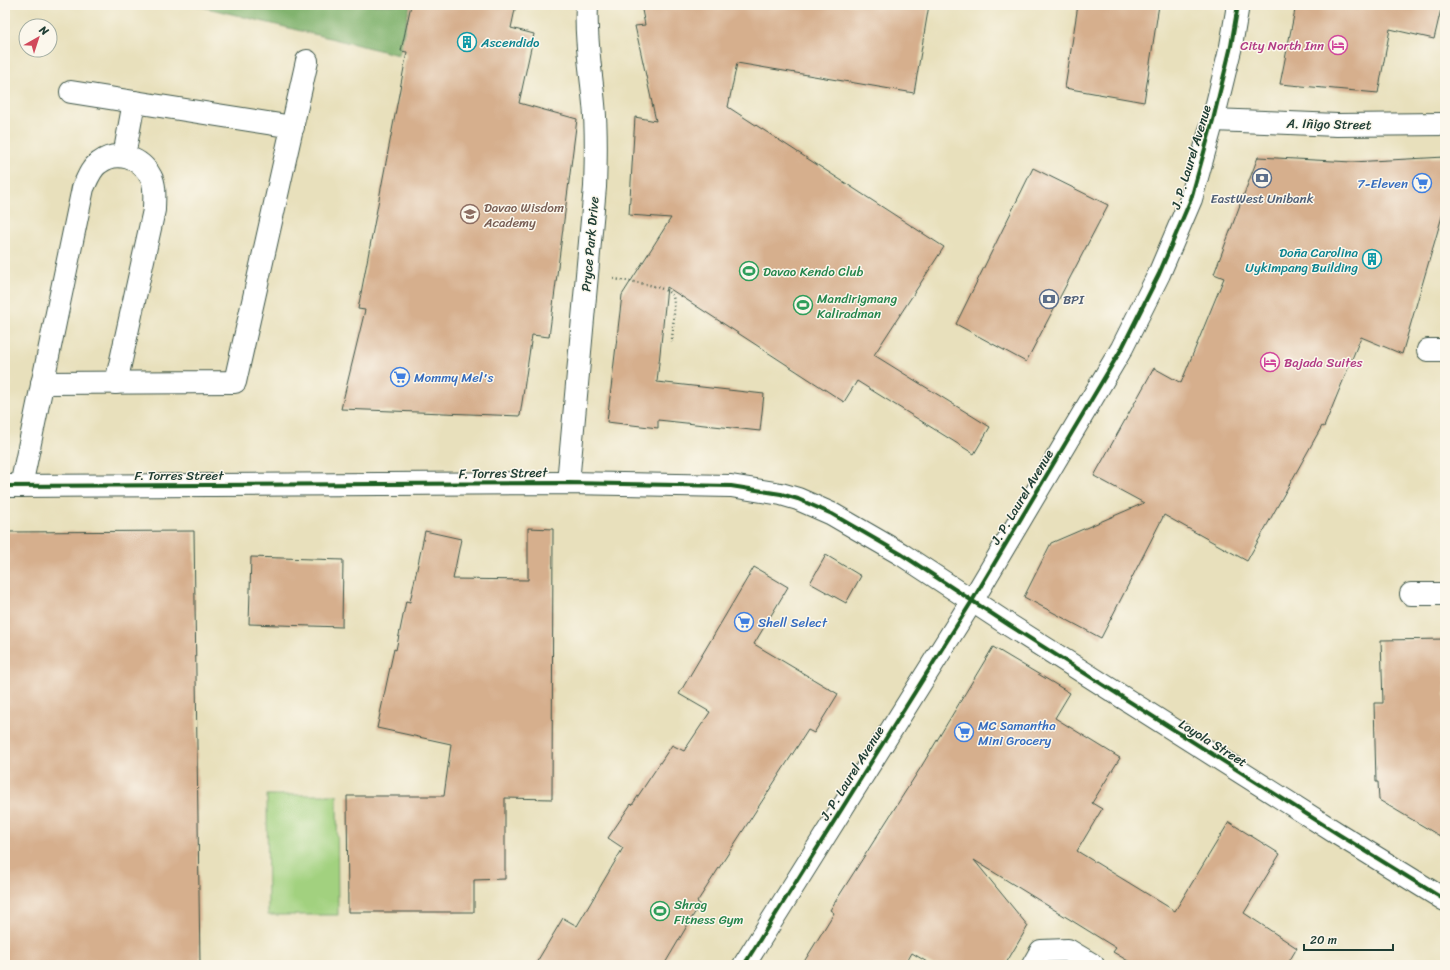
<svg xmlns="http://www.w3.org/2000/svg" width="1450" height="970" font-family="Sriracha,sans-serif">
<style>
.green{fill:#a2d17f;stroke:#60875a}
.forest{fill:#81b36e;stroke:#507851}
.building{fill:#d6af8d}
.lines{fill:none;stroke-linecap:round;stroke-linejoin:round}
.minor-casing{stroke:#3d5548;stroke-width:24}
.major-casing{stroke:#3d5548;stroke-width:24}
.path{stroke:#3d5548;stroke-width:2.5;stroke-dasharray:1 3;stroke-linecap:butt}
.minor{stroke:#fff;stroke-width:22}
.major{stroke:#fff;stroke-width:22}
.cycleway-casing{stroke:#fbf7ec;stroke-width:6}
.cycleway{stroke:#1b5e20;stroke-width:4}
.labels{text-anchor:middle;dominant-baseline:central;stroke-width:3;stroke-linejoin:round;paint-order:stroke}
.culture-label{font-size:13px;fill:#0d838f;stroke:#fbf7ec;text-anchor:start}
.hotel-label{font-size:13px;fill:#b23c85;stroke:#fbf7ec;text-anchor:end}
.street-label{font-size:13px;fill:#1f3d34;stroke:#fbf7ec}
.shop-label{font-size:13px;fill:#366cbe;stroke:#fbf7ec;text-anchor:start}
.service-label{font-size:13px;fill:#4e5e75;stroke:#fbf7ec}
.education-label{font-size:13px;fill:#785e54;stroke:#fbf7ec;text-anchor:start}
.leisure-label{font-size:13px;fill:#27864d;stroke:#fbf7ec;text-anchor:start}
</style>
<rect width="100%" height="100%" fill="#fbf7ec"/>
<filter id="ink" filterUnits="userSpaceOnUse"><feTurbulence type="fractalNoise" baseFrequency=".025" numOctaves="2"/><feDisplacementMap in="SourceGraphic" scale="8" xChannelSelector="R" yChannelSelector="G"/><feConvolveMatrix kernelMatrix="1 2 1 2 8 2 1 2 1" color-interpolation-filters="sRGB"/></filter>
<filter id="wash" filterUnits="userSpaceOnUse"><feTurbulence type="fractalNoise" baseFrequency=".012" numOctaves="4" result="noise"/><feDisplacementMap in="SourceGraphic" scale="16" xChannelSelector="R" yChannelSelector="G"/><feGaussianBlur stdDeviation="0.9" result="paint"/><feColorMatrix in="noise" values="0 0 0 0 0 0 0 0 0 0 0 0 0 0 0 0 0 1.4 0 .05"/><feComposite in="paint" operator="in"/></filter>
<g filter="url(#wash)">
<rect width="100%" height="100%" fill="#e8e0bc"/>
<path class="green" d="M 267,795 L 337,795 L 338,915 L 268,915 Z"/>
<path class="forest" d="M 195,5 L 410,5 L 399,55 Z"/>
<g id="blocks">
<g class="building">
<path d="M 411,5 L 516,5 L 511,28 L 534,34 L 519,103 L 577,119 L 549,337 L 532,335 L 520,416 L 341,409 L 365,310 L 358,309 L 407,52 L 401,51 Z"/>
<path d="M 641,5 L 929,5 L 914,93 L 737,63 L 728,107 L 944,247 L 874,355 L 990,427 L 974,454 L 857,381 L 844,402 L 667,287 L 657,382 L 764,394 L 760,431 L 658,420 L 658,428 L 607,422 L 622,295 L 671,218 L 629,215 L 635,117 L 656,121 L 635,26 L 645,25 Z"/>
<path d="M 1078,5 L 1159,5 L 1144,102 L 1065,88 Z"/>
<path d="M 1296,5 L 1442,5 L 1434,39 L 1390,29 L 1378,93 L 1280,84 Z"/>
<path d="M 1258,157 L 1352,162 L 1445,157 L 1445,206 L 1402,354 L 1361,337 L 1324,427 L 1322,426 L 1247,561 L 1164,515 L 1101,638 L 1024,597 L 1051,543 L 1144,503 L 1094,476 L 1154,368 L 1181,383 L 1224,278 L 1214,274 Z"/>
<path d="M 1033,168 L 1108,205 L 1026,362 L 956,324 Z"/>
<path d="M 528,528 L 553,529 L 552,799 L 505,798 L 505,879 L 474,880 L 474,912 L 348,912 L 347,796 L 444,796 L 451,744 L 377,728 L 394,649 L 396,650 L 406,601 L 410,602 L 425,531 L 461,539 L 453,579 L 528,580 Z"/>
<path d="M 194,531 L 200,965 L 5,965 L 5,532 Z"/>
<path d="M 826,555 L 861,576 L 846,603 L 810,583 Z"/>
<path d="M 251,557 L 343,560 L 342,627 L 249,624 Z"/>
<path d="M 754,567 L 788,587 L 754,644 L 838,694 L 814,733 L 808,730 L 697,902 L 700,904 L 664,965 L 535,965 L 563,918 L 577,926 L 623,848 L 608,838 L 631,804 L 632,805 L 672,745 L 684,751 L 710,712 L 679,694 Z"/>
<path d="M 1445,639 L 1445,839 L 1379,800 L 1378,782 L 1376,782 L 1374,703 L 1383,703 L 1381,640 Z"/>
<path d="M 993,647 L 1070,693 L 1055,718 L 1120,758 L 1092,803 L 1102,809 L 1077,851 L 1175,911 L 1229,822 L 1280,854 L 1244,913 L 1297,948 L 1287,965 L 1135,965 L 1113,952 L 1116,948 L 974,860 L 1028,926 L 1005,965 L 932,965 L 912,953 L 905,965 L 802,965 L 834,913 L 830,910 L 921,767 Z"/>
</g>
</g>
</g>
<g filter="url(#ink)">
<use href="#blocks" fill-opacity="0" stroke="#3d5548" stroke-width="1"/>
<g class="lines">
<g class="minor-casing">
<g id="minor">
<path d="M 71,92 L 293,127"/>
<path d="M 1213,120 L 1337,125 L 1445,124"/>
<path d="M 124,156 L 134,102"/>
<path d="M 1428,350 L 1445,350"/>
<path d="M 42,383 L 235,382 L 307,61"/>
<path d="M 568,483 L 595,187 C 596,159 597,131 594,104 C 591,71 585,38 587,5"/>
<path d="M 21,486 L 83,188 C 87,180 91,168 99,163 C 117,149 141,158 151,177 C 156,186 154,200 154,210 L 116,383"/>
<path d="M 1411,594 L 1445,594"/>
<path d="M 1033,965 L 1041,951 L 1068,950 L 1093,965"/>
</g>
</g>
<g class="major-casing">
<g id="major">
<path d="M 5,486 L 568,483 L 731,486 L 781,494 L 798,499 L 832,514 L 901,554 L 1009,625 L 1338,834 L 1445,900"/>
<path d="M 744,965 L 972,601 L 1122,348 L 1159,274 L 1191,199 L 1213,120 L 1231,46 L 1238,5"/>
</g>
</g>
<path class="path" d="M 614,279 C 626,281 668,285 673,297 C 676,305 672,332 672,342"/>
<use href="#minor" class="minor"/>
<use href="#major" class="major"/>
<g class="cycleway-casing">
<g id="cycleway">
<path d="M 5,486 L 568,483 L 731,486 L 781,494 L 798,499 L 832,514 L 901,554 L 1009,625 L 1338,834 L 1445,900"/>
<path d="M 744,965 L 972,601 L 1122,348 L 1159,274 L 1191,199 L 1213,120 L 1231,46 L 1238,5"/>
</g>
</g>
<use href="#cycleway" class="cycleway"/>
</g>
</g>
<defs>
<g id="building-ring" transform="scale(1)"><circle r="9.5" fill="#fbf7ec" stroke="#0f9aa8" stroke-width="1.5"/><path d="M-4-6H4V6H1V3H-1V6H-4ZM-2.5-4.3h1.7v1.8h-1.7ZM.8-4.3h1.7v1.8H.8ZM-2.5-1h1.7V.8h-1.7ZM.8-1h1.7V.8H.8Z" fill="#0f9aa8"/></g>
<g id="hotel-ring" transform="scale(1)"><circle r="9.5" fill="#fbf7ec" stroke="#d1479c" stroke-width="1.5"/><path d="M-6-4.5h1.5V1H6V5H4.5V3h-9V5H-6ZM-4 0a1.8 1.8 0 1 1 3.6 0ZM.5 0V-2.5h3Q6-2.5 6 0Z" fill="#d1479c"/></g>
<g id="bank-ring" transform="scale(1)"><circle r="9.5" fill="#fbf7ec" stroke="#5c6f8a" stroke-width="1.5"/><path d="M-6-4H6V4H-6ZM0-2.3a2.3 2.3 0 1 0 0 4.6a2.3 2.3 0 1 0 0-4.6Z" fill="#5c6f8a"/></g>
<g id="supermarket-ring" transform="scale(1)"><circle r="9.5" fill="#fbf7ec" stroke="#3f7fe0" stroke-width="1.5"/><path d="M-6-5.5h2.5l.6 2H6L4.5 2H-2.5L-4.4-4H-6ZM-1.5 3.2a1.3 1.3 0 1 0 .1 0ZM3 3.2a1.3 1.3 0 1 0 .1 0Z" fill="#3f7fe0"/></g>
<g id="school-ring" transform="scale(1)"><circle r="9.5" fill="#fbf7ec" stroke="#8d6e63" stroke-width="1.5"/><path d="M0-5L7-2L0 1L-7-2ZM-4 1L0 2.5L4 1V4Q0 6-4 4Z" fill="#8d6e63"/></g>
<g id="stadium-ring" transform="scale(1)"><circle r="9.5" fill="#fbf7ec" stroke="#2e9e5b" stroke-width="1.5"/><path d="M0-5a6.5 5 0 1 0 0 10a6.5 5 0 1 0 0-10ZM-3.5-1.8h7v3.6h-7Z" fill="#2e9e5b"/></g>
</defs>
<g fill-rule="evenodd">
<use href="#building-ring" x="467" y="42"/>
<use href="#hotel-ring" x="1338" y="45"/>
<use href="#bank-ring" x="1262" y="178"/>
<use href="#supermarket-ring" x="1422" y="183"/>
<use href="#school-ring" x="470" y="214"/>
<use href="#building-ring" x="1372" y="259"/>
<use href="#stadium-ring" x="749" y="271"/>
<use href="#bank-ring" x="1049" y="299"/>
<use href="#stadium-ring" x="803" y="305"/>
<use href="#hotel-ring" x="1270" y="362"/>
<use href="#supermarket-ring" x="400" y="377"/>
<use href="#supermarket-ring" x="744" y="622"/>
<use href="#supermarket-ring" x="964" y="732"/>
<use href="#stadium-ring" x="660" y="911"/>
</g>
<g class="labels">
<g class="culture-label">
<text x="481" y="42">Ascendido</text>
<text x="1358" y="252" text-anchor="end">Doña Carolina<tspan x="1358" dy="15">Uykimpang Building</tspan></text>
</g>
<g class="hotel-label">
<text x="1324" y="45">City North Inn</text>
<text x="1284" y="362" text-anchor="start">Bajada Suites</text>
</g>
<g class="street-label">
<text transform="translate(1329 124) rotate(1)">A. Iñigo Street</text>
<text transform="translate(1191 157) rotate(-73)">J. P. Laurel Avenue</text>
<text transform="translate(590 244) rotate(-85)">Pryce Park Drive</text>
<text transform="translate(503 473) rotate(-1)">F. Torres Street</text>
<text x="179" y="475">F. Torres Street</text>
<text transform="translate(1022 497) rotate(-59)">J. P. Laurel Avenue</text>
<text transform="translate(1213 743) rotate(32)">Loyola Street</text>
<text transform="translate(852 773) rotate(-58)">J. P. Laurel Avenue</text>
</g>
<g class="shop-label">
<text x="1408" y="183" text-anchor="end">7-Eleven</text>
<text x="414" y="377">Mommy Mel's</text>
<text x="758" y="622">Shell Select</text>
<text x="978" y="725">MC Samantha<tspan x="978" dy="15">Mini Grocery</tspan></text>
</g>
<g class="service-label">
<text x="1262" y="198">EastWest Unibank</text>
<text x="1063" y="299" text-anchor="start">BPI</text>
</g>
<g class="education-label">
<text x="484" y="207">Davao Wisdom<tspan x="484" dy="15">Academy</tspan></text>
</g>
<g class="leisure-label">
<text x="763" y="271">Davao Kendo Club</text>
<text x="817" y="298">Mandirigmang<tspan x="817" dy="15">Kaliradman</tspan></text>
<text x="674" y="904">Shrag<tspan x="674" dy="15">Fitness Gym</tspan></text>
</g>
</g>
<rect width="1450" height="970" fill="none" stroke="#fbf7ec" stroke-width="20"/>
<g transform="translate(38 38) rotate(39)"><circle r="19" fill="#fbf7ec" stroke="#a3ada2"/>
<path d="M0-3L7 15L0 10L-7 15Z" fill="#d1495b"/>
<text y="-6" font-size="11" font-weight="bold" text-anchor="middle" fill="#1f3d34">N</text>
</g>
<path d="M1304 944v6h89v-6" fill="none" stroke="#1f3d34" stroke-width="2"/>
<text x="1310" y="944" font-size="12" fill="#1f3d34" stroke="#fbf7ec" stroke-width="3" paint-order="stroke">20 m</text>
</svg>
